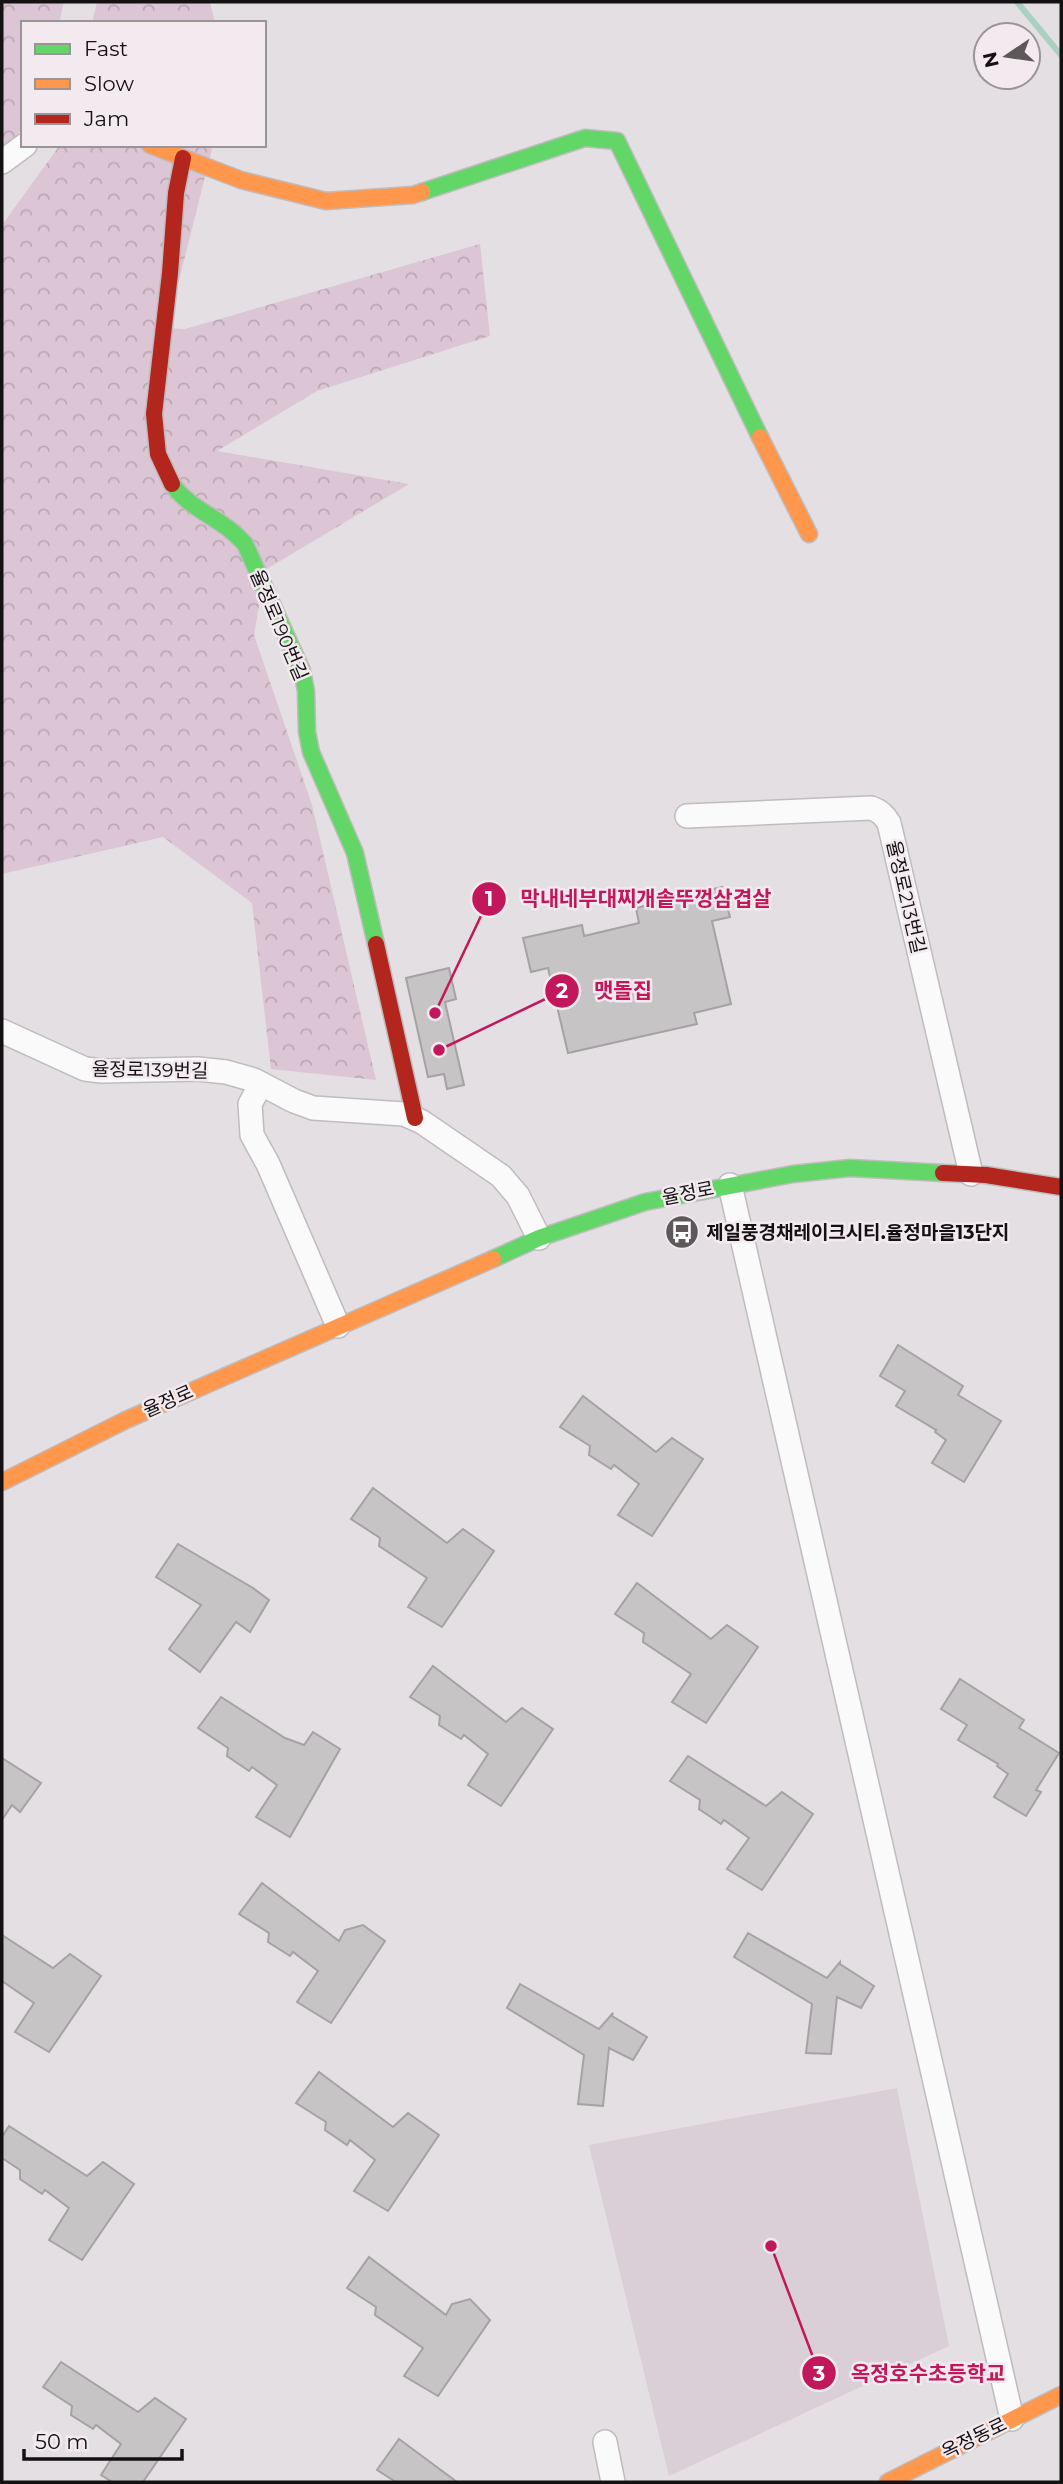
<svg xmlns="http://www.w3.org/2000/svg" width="1063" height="2484" font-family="Montserrat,'Noto Sans KR',sans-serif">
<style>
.built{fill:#dacfd6}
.forest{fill:url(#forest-crowns)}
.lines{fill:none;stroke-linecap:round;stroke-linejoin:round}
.stream{stroke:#abd0c2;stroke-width:6}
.building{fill:#c7c4c6;stroke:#a5a2a4;stroke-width:2}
.street-casing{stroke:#bfbcbe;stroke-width:26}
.fast-casing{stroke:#bfbcbe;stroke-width:19}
.slow-casing{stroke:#bfbcbe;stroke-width:19}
.jam-casing{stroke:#bfbcbe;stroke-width:19}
.street{stroke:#fbfafb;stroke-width:23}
.fast{stroke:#63d668;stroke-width:16}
.slow{stroke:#ff974d;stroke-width:16}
.jam{stroke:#b3261e;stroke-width:16}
.labels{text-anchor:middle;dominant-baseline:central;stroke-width:5;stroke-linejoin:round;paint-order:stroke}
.street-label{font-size:19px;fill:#141113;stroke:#f3eaf0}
.poi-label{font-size:19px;font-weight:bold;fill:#141113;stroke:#f3eaf0;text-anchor:start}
.leader{fill:none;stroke:#c2185b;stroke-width:2.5}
.callout-dot{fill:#c2185b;stroke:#f3eaf0;stroke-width:2.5}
.mark-label{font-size:21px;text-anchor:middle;font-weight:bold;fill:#fff}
.callout-label{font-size:21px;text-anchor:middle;font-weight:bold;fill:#c2185b;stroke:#f3eaf0;stroke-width:5;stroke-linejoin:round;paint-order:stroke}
</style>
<defs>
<pattern id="forest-crowns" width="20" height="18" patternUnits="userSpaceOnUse" patternTransform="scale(1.75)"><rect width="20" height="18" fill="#dcc5d4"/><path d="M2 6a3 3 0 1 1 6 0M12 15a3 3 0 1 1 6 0" fill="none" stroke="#bca8b5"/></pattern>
</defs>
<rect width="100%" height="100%" fill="#e4dfe2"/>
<path class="built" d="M 897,2088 L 949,2346 L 669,2476 L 589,2145 Z"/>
<g class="forest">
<path d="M 2,2 L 64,2 L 59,23 L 23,23 L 23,124 L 10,152 L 2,156 Z"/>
<path d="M 97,2 L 210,2 L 215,23 L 92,23 Z"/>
<path d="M 60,145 L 213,145 L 167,328 L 185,329 L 480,244 L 490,336 L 317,391 L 217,451 L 409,484 L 265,570 L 254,635 L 312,805 L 376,1080 L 271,1069 L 252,903 L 163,837 L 2,874 L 2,225 Z"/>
</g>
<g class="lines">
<path class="stream" d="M 1017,2 L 1061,55"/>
</g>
<g class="building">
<path d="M 722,887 L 730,917 L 712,921 L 731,1004 L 694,1013 L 697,1024 L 568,1053 L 548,968 L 531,972 L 523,938 L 582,925 L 584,936 L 639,923 L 636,908 Z"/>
<path d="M 449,968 L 456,999 L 445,1002 L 464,1085 L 447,1089 L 444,1074 L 428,1077 L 406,978 Z"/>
<path d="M 898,1345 L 963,1386 L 958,1395 L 1001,1421 L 964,1482 L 932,1463 L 946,1440 L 935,1432 L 936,1430 L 896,1406 L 905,1391 L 880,1376 Z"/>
<path d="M 583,1396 L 656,1452 L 672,1438 L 703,1459 L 652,1536 L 618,1515 L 639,1484 L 614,1465 L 611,1469 L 589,1455 L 590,1446 L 560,1427 Z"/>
<path d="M 373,1488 L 447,1543 L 463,1529 L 494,1551 L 442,1627 L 408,1607 L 427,1578 L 379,1546 L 380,1538 L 351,1519 Z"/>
<path d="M 178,1544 L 253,1588 L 269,1600 L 250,1632 L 236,1622 L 200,1672 L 169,1649 L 201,1605 L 156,1577 Z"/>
<path d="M 637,1583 L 711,1639 L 727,1625 L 758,1647 L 706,1723 L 672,1702 L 691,1674 L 643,1642 L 644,1633 L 615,1614 Z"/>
<path d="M 433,1666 L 506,1722 L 522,1708 L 553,1729 L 501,1806 L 468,1785 L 488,1754 L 464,1735 L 461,1739 L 439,1725 L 440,1716 L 410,1697 Z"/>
<path d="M 960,1679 L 1024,1720 L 1019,1728 L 1059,1753 L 1036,1790 L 1041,1792 L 1026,1816 L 994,1797 L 1008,1774 L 997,1766 L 998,1764 L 958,1740 L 967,1725 L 941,1709 Z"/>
<path d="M 221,1697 L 285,1738 L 304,1745 L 313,1732 L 340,1749 L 290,1837 L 256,1817 L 277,1785 L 252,1767 L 249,1771 L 227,1756 L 228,1748 L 198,1728 Z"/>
<path d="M 688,1756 L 766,1806 L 782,1792 L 813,1814 L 762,1890 L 727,1869 L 749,1838 L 724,1820 L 721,1824 L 699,1809 L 700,1800 L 670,1781 Z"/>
<path d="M 2,1758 L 41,1783 L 20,1812 L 12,1805 L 2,1820 Z"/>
<path d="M 262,1883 L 339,1941 L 345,1930 L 363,1925 L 385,1941 L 331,2023 L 297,2002 L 318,1971 L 293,1952 L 290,1956 L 268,1942 L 269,1933 L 239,1914 Z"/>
<path d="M 748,1933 L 827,1978 L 840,1962 L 840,1964 L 874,1986 L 861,2008 L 837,1997 L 831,2054 L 806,2053 L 812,2004 L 734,1957 Z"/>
<path d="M 2,1935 L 53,1968 L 70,1954 L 101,1976 L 49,2052 L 15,2032 L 34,2003 L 2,1981 Z"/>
<path d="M 520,1984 L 599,2029 L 613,2013 L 612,2016 L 647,2037 L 633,2060 L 609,2048 L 603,2106 L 578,2104 L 584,2055 L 507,2008 Z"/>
<path d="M 319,2072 L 393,2127 L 408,2113 L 439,2135 L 388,2211 L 354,2191 L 375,2160 L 350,2140 L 347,2145 L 325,2130 L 326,2122 L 296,2103 Z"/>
<path d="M 9,2126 L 87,2176 L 103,2162 L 134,2184 L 82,2260 L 49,2240 L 69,2208 L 45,2190 L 42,2194 L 20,2179 L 20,2170 L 2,2158 L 2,2137 Z"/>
<path d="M 369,2257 L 446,2315 L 452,2304 L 470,2299 L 490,2320 L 438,2396 L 404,2376 L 423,2348 L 375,2315 L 376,2307 L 347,2288 Z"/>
<path d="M 61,2362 L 138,2412 L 155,2398 L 186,2419 L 143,2482 L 112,2482 L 101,2475 L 121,2444 L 96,2425 L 93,2429 L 71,2415 L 72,2406 L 43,2387 Z"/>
<path d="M 399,2439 L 457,2482 L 396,2482 L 377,2470 Z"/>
</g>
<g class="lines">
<g class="street-casing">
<g id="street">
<path d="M 2,162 L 25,145"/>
<path d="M 687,816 L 871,808 C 880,811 884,815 889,823 L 971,1174"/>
<path d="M 2,1031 L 85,1069 L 102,1071 L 198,1069 L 226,1072 L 254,1080 L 294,1101 L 313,1108 L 404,1114 L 422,1122 L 501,1176 L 518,1196 L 539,1238"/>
<path d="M 261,1084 L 250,1104 L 252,1135 L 268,1164 L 338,1326"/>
<path d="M 730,1185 L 1012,2419"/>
<path d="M 605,2442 L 613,2482"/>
</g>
</g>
<g class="fast-casing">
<g id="fast">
<path d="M 422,192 L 585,138 L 617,141 L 760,437"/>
<path d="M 172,484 C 191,511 224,519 245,544 L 302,671 L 306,691 L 307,732 L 311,752 L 355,853 L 376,944"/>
<path d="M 493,1259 L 539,1238 L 645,1202 L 793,1174 L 850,1168 L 943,1173"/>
</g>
</g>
<g class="slow-casing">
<g id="slow">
<path d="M 150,145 L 241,180 L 326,201 L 413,195 L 422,192"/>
<path d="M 760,437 L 809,534"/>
<path d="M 2,1482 L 126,1420 L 493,1259"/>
<path d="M 888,2482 L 1061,2395"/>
</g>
</g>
<g class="jam-casing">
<g id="jam">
<path d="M 172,484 L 158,454 L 154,414 L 170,273 L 176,193 L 183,158"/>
<path d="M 376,944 L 415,1118"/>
<path d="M 943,1173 L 986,1175 L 1061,1187"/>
</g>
</g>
<use href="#street" class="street"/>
<use href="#fast" class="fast"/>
<use href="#slow" class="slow"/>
<use href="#jam" class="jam"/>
</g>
<defs>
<g id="bus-disc" transform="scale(1.75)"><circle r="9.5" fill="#5d595b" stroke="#f3eaf0"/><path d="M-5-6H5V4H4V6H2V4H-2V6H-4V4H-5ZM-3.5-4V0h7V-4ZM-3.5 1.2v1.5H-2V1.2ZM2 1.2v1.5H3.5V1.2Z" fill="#fff"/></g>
</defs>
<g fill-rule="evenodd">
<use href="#bus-disc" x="682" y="1232"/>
</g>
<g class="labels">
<g class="street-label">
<text transform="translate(279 625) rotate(67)">율정로190번길</text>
<text transform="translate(906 897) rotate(77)">율정로213번길</text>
<text transform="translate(150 1070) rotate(1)">율정로139번길</text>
<text transform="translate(688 1193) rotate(-11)">율정로</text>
<text transform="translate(168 1401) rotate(-24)">율정로</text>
<text transform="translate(974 2438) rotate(-26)">옥정동로</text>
</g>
<g class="poi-label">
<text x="706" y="1232">제일풍경채레이크시티.율정마을13단지</text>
</g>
</g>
<path class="leader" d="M435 1013L489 899M439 1050L562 991M771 2246L819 2373"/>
<g class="callout-dot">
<circle cx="435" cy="1013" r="7"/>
<circle cx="439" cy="1050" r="7"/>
<circle cx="771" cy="2246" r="7"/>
<circle cx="489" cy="899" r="18"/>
<circle cx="562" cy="991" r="18"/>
<circle cx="819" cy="2373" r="18"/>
</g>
<g class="mark-label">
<text x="489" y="906">1</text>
<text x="562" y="998">2</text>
<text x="819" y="2381">3</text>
</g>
<g class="callout-label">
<text x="646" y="906">막내네부대찌개솥뚜껑삼겹살</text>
<text x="623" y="998">맷돌집</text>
<text x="928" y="2381">옥정호수초등학교</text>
</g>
<rect width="1063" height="2484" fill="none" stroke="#141113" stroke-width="7"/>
<rect x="21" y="21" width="245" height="126" fill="#f3eaf0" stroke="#9a9398" stroke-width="2"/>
<rect x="35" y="44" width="35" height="10" fill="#63d668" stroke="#9a9398" stroke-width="2"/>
<text x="84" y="56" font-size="21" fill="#141113">Fast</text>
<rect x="35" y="79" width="35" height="10" fill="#ff974d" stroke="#9a9398" stroke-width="2"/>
<text x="84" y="91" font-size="21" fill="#141113">Slow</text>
<rect x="35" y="114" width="35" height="10" fill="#b3261e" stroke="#9a9398" stroke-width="2"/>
<text x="84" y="126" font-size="21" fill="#141113">Jam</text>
<g transform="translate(1007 56) rotate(257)"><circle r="33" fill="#f3eaf0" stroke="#9a9398" stroke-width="2"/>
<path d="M0-5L12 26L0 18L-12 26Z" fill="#5d595b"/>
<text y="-10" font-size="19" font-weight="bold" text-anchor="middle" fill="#141113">N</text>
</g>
<path d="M24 2449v10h158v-10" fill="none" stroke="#141113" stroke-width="3.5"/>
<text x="35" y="2449" font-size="21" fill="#141113" stroke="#f3eaf0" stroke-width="5" paint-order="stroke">50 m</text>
</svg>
